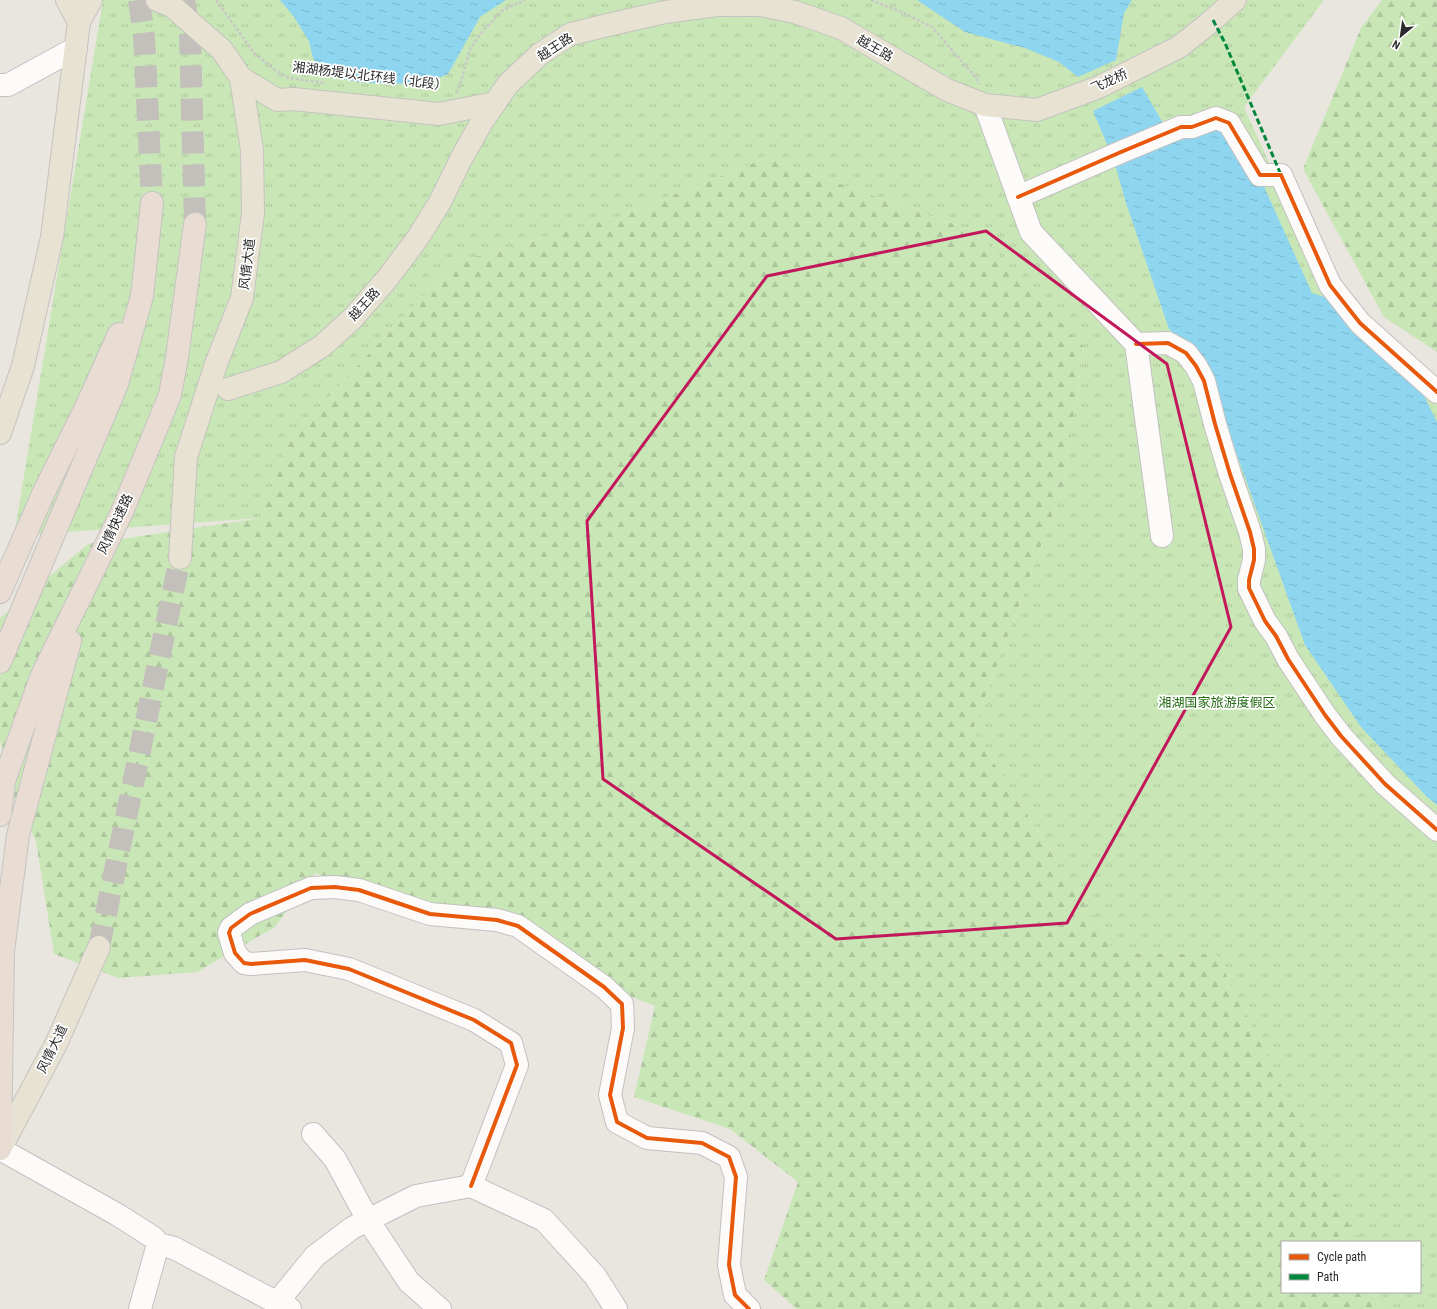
<svg xmlns="http://www.w3.org/2000/svg" width="1437" height="1309" font-family="'Roboto Condensed','Noto Sans SC',sans-serif">
<style>
.forest{fill:url(#forest-firs)}
.park{fill:url(#park-tufts)}
.water{fill:url(#water-ripples)}
.lines{fill:none;stroke-linecap:round;stroke-linejoin:round}
.major-tunnel{stroke:#c3c0bb;stroke-width:22;stroke-dasharray:22 11;stroke-linecap:butt}
.highway-tunnel{stroke:#c3c0bb;stroke-width:22;stroke-dasharray:22 11;stroke-linecap:butt}
.minor-casing{stroke:#c2c1c1;stroke-width:24}
.major-casing{stroke:#c4c3c1;stroke-width:24}
.highway-casing{stroke:#c4c3c1;stroke-width:24}
.path{stroke:#c8c7c7;stroke-width:2.5;stroke-dasharray:3 2;stroke-linecap:butt}
.minor{stroke:#fcfbfa;stroke-width:22}
.major{stroke:#e7e2d2;stroke-width:22}
.highway{stroke:#e9ddd3;stroke-width:22}
.quiet{stroke:#00873e;stroke-width:3;stroke-dasharray:6 3;stroke-linecap:butt}
.cycleway-casing{stroke:#fff;stroke-width:6}
.cycleway{stroke:#e8590c;stroke-width:4}
.marked{fill:none;stroke:#c2185b;stroke-width:3;stroke-linejoin:round}
.labels{text-anchor:middle;dominant-baseline:central;stroke-width:3.5;stroke-linejoin:round;paint-order:stroke}
.street-label{font-size:13px;fill:#2a2a2a;stroke:#fff}
.park-label{font-size:13px;fill:#256c15;stroke:#fff}
</style>
<defs>
<pattern id="forest-firs" width="22" height="20" patternUnits="userSpaceOnUse"><rect width="22" height="20" fill="#c9e7b6"/><path d="M5 1l3.5 6h-7zM16 11l3.5 6h-7z" fill="#adc69d"/></pattern>
<pattern id="park-tufts" width="24" height="20" patternUnits="userSpaceOnUse"><rect width="24" height="20" fill="#c9e7b6"/><path d="M3 7l-1-3M5 7V3M7 7l1-3M15 17l-1-3M17 17v-4M19 17l1-3" fill="none" stroke="#adc69d"/></pattern>
<pattern id="water-ripples" width="26" height="14" patternUnits="userSpaceOnUse"><rect width="26" height="14" fill="#8ed5f0"/><path d="M2 4q2-2 4 0t4 0M15 11q2-2 4 0t4 0" fill="none" stroke="#7bb7ce"/></pattern>
</defs>
<rect width="100%" height="100%" fill="#e9e5df"/>
<g class="forest">
<path d="M 1382,0 L 1437,0 L 1437,352 L 1384,317 L 1303,169 L 1361,28 Z"/>
<path d="M 766,158 L 977,232 L 1084,347 L 1063,487 L 973,730 L 1116,953 L 1216,954 L 1367,1242 L 1282,1242 L 1282,1292 L 1374,1292 L 1379,1309 L 797,1309 L 764,1280 L 798,1182 L 730,1129 L 634,1097 L 655,1006 L 596,983 L 519,920 L 432,919 L 315,873 L 275,927 L 197,972 L 119,978 L 54,954 L 36,841 L 12,792 L 0,739 L 0,618 L 88,544 L 261,518 L 288,441 L 453,263 L 623,215 Z"/>
</g>
<path class="park" d="M 103,0 L 1324,0 L 1244,107 L 1330,299 L 1437,389 L 1437,1309 L 1379,1309 L 1374,1292 L 1420,1292 L 1420,1242 L 1359,1242 L 1216,954 L 1116,953 L 973,730 L 1063,487 L 1084,348 L 977,232 L 766,158 L 623,215 L 453,263 L 288,441 L 261,518 L 14,536 Z"/>
<g class="water">
<path d="M 280,0 L 506,0 L 480,17 L 448,74 L 424,84 L 365,83 L 331,77 L 320,71 L 313,58 L 309,41 L 294,17 Z"/>
<path d="M 917,0 L 1132,0 L 1124,13 L 1116,60 L 1078,77 L 1059,62 L 1025,48 L 965,32 Z"/>
<path d="M 1142,87 L 1174,142 L 1220,130 L 1243,140 L 1312,293 L 1330,299 L 1418,384 L 1437,422 L 1437,805 L 1428,798 L 1361,727 L 1305,645 L 1212,385 L 1194,353 L 1169,329 L 1126,203 L 1114,161 L 1093,111 Z"/>
</g>
<g class="lines">
<path class="major-tunnel" d="M 99,947 L 180,558"/>
<g class="highway-tunnel">
<path d="M 139,0 L 144,36 L 152,203"/>
<path d="M 184,0 L 190,35 L 195,224"/>
</g>
<g class="minor-casing">
<g id="minor">
<path d="M 0,85 L 8,85 L 76,48"/>
<path d="M 985,105 L 1031,232 L 1136,344 L 1162,536"/>
<path d="M 1018,197 L 1121,152 L 1181,127 L 1192,127 L 1216,118 L 1229,123 L 1260,175 L 1281,175 L 1330,285 L 1360,323 L 1437,392"/>
<path d="M 1136,344 L 1168,343 L 1186,353 L 1196,366 L 1204,381 L 1215,424 L 1230,474 L 1250,532 L 1254,549 L 1254,560 L 1249,580 L 1249,588 L 1265,621 L 1276,636 L 1288,659 L 1325,715 L 1341,736 L 1385,784 L 1437,830"/>
<path d="M 313,1134 L 335,1159 L 368,1220 L 409,1282 L 440,1309"/>
<path d="M 0,1149 L 118,1215 L 154,1238 L 158,1244 L 174,1248 L 270,1299 L 279,1300 L 290,1309"/>
<path d="M 471,1186 L 517,1065 L 511,1043 L 474,1020 L 349,969 L 305,960 L 251,964 L 244,963 L 235,953 L 229,933 L 231,928 L 250,914 L 311,888 L 335,887 L 359,890 L 430,914 L 497,920 L 518,926 L 604,987 L 622,1004 L 623,1028 L 610,1095 L 617,1122 L 647,1138 L 702,1143 L 729,1157 L 736,1177 L 729,1265 L 735,1295 L 749,1309"/>
<path d="M 279,1300 L 315,1256 L 352,1228 L 416,1196 L 471,1186 L 544,1220 L 595,1276 L 616,1309"/>
<path d="M 140,1309 L 158,1244"/>
</g>
</g>
<g class="major-casing">
<g id="major">
<path d="M 157,0 L 172,6 L 222,50 L 241,78 L 252,150 L 253,213 L 242,298 L 216,364 L 186,457 L 180,558"/>
<path d="M 79,22 L 91,0"/>
<path d="M 241,78 L 277,100 L 293,99 L 439,114 L 495,103"/>
<path d="M 228,389 L 281,372 L 322,346 L 352,319 L 387,279 L 417,239 L 440,202 L 461,159 L 483,120 L 508,84 L 540,54 L 571,34 L 612,24 L 665,12 L 717,5 L 760,5 L 795,12 L 841,28 L 947,90 L 985,105 L 1037,110 L 1099,87 L 1179,47 L 1208,24 L 1235,0"/>
<path d="M 0,433 L 23,366 L 52,237 L 79,22 L 67,0"/>
<path d="M 0,1149 L 56,1044 L 99,947"/>
</g>
</g>
<g class="highway-casing">
<g id="highway">
<path d="M 0,592 L 43,494 L 87,405 L 119,334"/>
<path d="M 0,662 L 117,384 L 142,296 L 152,203"/>
<path d="M 0,815 L 4,781 L 42,675 L 122,512 L 170,395 L 177,357 L 195,224"/>
<path d="M 0,1149 L 3,951 L 18,835 L 70,641"/>
</g>
</g>
<g class="path">
<path d="M 216,0 L 254,53 L 275,70 L 289,78 L 326,83"/>
<path d="M 871,0 L 899,11 L 932,27 L 977,79 L 979,84"/>
<path d="M 456,93 L 460,85 L 470,49 L 482,32 L 503,10 L 525,0"/>
</g>
<use href="#minor" class="minor"/>
<use href="#major" class="major"/>
<use href="#highway" class="highway"/>
<path class="quiet" d="M 1213,20 L 1225,43 L 1281,175"/>
<g class="cycleway-casing">
<g id="cycleway">
<path d="M 1018,197 L 1121,152 L 1181,127 L 1192,127 L 1216,118 L 1229,123 L 1260,175 L 1281,175 L 1330,285 L 1360,323 L 1437,392"/>
<path d="M 1136,344 L 1168,343 L 1186,353 L 1196,366 L 1204,381 L 1215,424 L 1230,474 L 1250,532 L 1254,549 L 1254,560 L 1249,580 L 1249,588 L 1265,621 L 1276,636 L 1288,659 L 1325,715 L 1341,736 L 1385,784 L 1437,830"/>
<path d="M 471,1186 L 517,1065 L 511,1043 L 474,1020 L 349,969 L 305,960 L 251,964 L 244,963 L 235,953 L 229,933 L 231,928 L 250,914 L 311,888 L 335,887 L 359,890 L 430,914 L 497,920 L 518,926 L 604,987 L 622,1004 L 623,1028 L 610,1095 L 617,1122 L 647,1138 L 702,1143 L 729,1157 L 736,1177 L 729,1265 L 735,1295 L 749,1309"/>
</g>
</g>
<use href="#cycleway" class="cycleway"/>
</g>
<path class="marked" d="M 986,231 L 1167,364 L 1231,627 L 1067,923 L 836,939 L 603,779 L 587,521 L 767,276 Z"/>
<g class="labels">
<g class="street-label">
<text transform="translate(555 47) rotate(-33)">越王路</text>
<text transform="translate(875 48) rotate(30)">越王路</text>
<text transform="translate(370 76) rotate(7)">湘湖杨堤以北环线（北段）</text>
<text transform="translate(1109 81) rotate(-25)">飞龙桥</text>
<text transform="translate(247 264) rotate(-83)">风情大道</text>
<text transform="translate(364 304) rotate(-48)">越王路</text>
<text transform="translate(115 524) rotate(-65)">风情快速路</text>
<text transform="translate(52 1049) rotate(-64)">风情大道</text>
</g>
<g class="park-label">
<text x="1217" y="702">湘湖国家旅游度假区</text>
</g>
</g>
<rect x="1281" y="1241" width="140" height="52" fill="#ffffff" stroke="#aaaaaa"/>
<rect x="1289" y="1254" width="20" height="6" fill="#e8590c" stroke="#aaaaaa"/>
<text x="1317" y="1261" font-size="12" fill="#2a2a2a">Cycle path</text>
<rect x="1289" y="1274" width="20" height="6" fill="#00873e" stroke="#aaaaaa"/>
<text x="1317" y="1281" font-size="12" fill="#2a2a2a">Path</text>
<g transform="translate(1401 36) rotate(209)" stroke="#ffffff" stroke-width="3" paint-order="stroke">
<path d="M0-3L7 15L0 10L-7 15Z" fill="#2a2a2a"/>
<text y="-6" font-size="11" font-weight="bold" text-anchor="middle" fill="#2a2a2a">N</text>
</g>
</svg>
